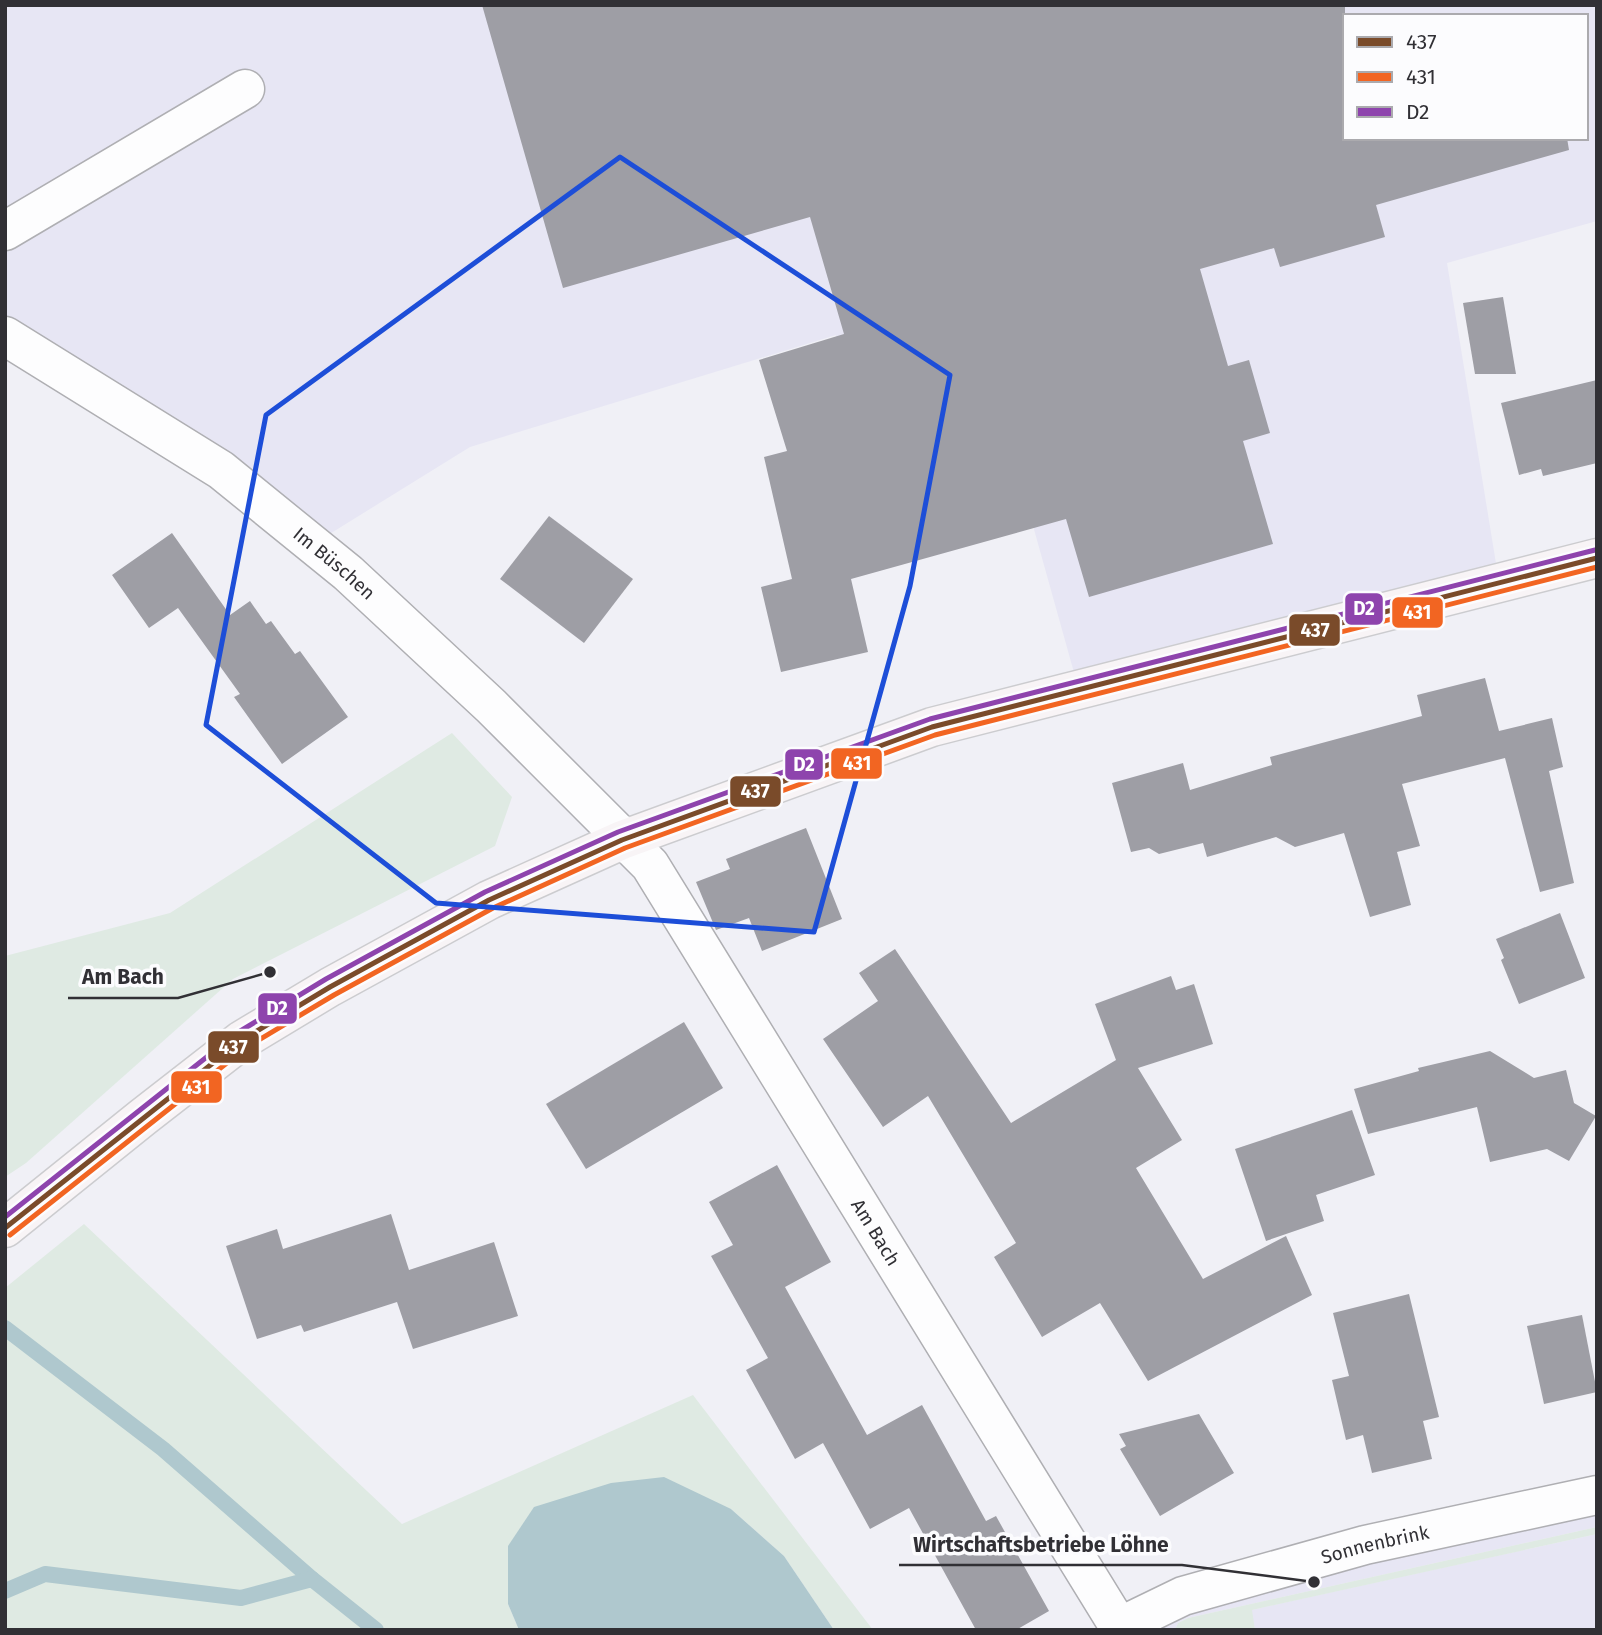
<svg xmlns="http://www.w3.org/2000/svg" width="1602" height="1635" font-family="'Fira Sans',sans-serif">
<style>
.built{fill:#e7e6f4;fill-rule:evenodd}
.green{fill:#dfeae3}
.water{fill:#afc8ce}
.lines{fill:none;stroke-linecap:round;stroke-linejoin:round}
.stream{stroke:#afc8ce;stroke-width:16}
.building{fill:#9e9ea5}
.minor-casing{stroke:#afafb3;stroke-width:41}
.major-casing{stroke:#cccccf;stroke-width:41}
.minor{stroke:#fdfdfe;stroke-width:38}
.major{stroke:#f8f4f6;stroke-width:38}
.bus-1-casing{stroke:#fcfcfe;stroke-width:10}
.bus-2-casing{stroke:#fcfcfe;stroke-width:10}
.bus-3-casing{stroke:#fcfcfe;stroke-width:10}
.bus-1{stroke:#7a4b2a;stroke-width:5}
.bus-2{stroke:#f26522;stroke-width:5}
.bus-3{stroke:#8e44ad;stroke-width:5}
.marked{fill:none;stroke:#1d4ed8;stroke-width:5;stroke-linejoin:round}
.labels{text-anchor:middle;dominant-baseline:central;stroke-width:7;stroke-linejoin:round;paint-order:stroke}
.street-label{font-size:19px;fill:#313035;stroke:#fcfcfe}
.leader{fill:none;stroke:#313035;stroke-width:2.5}
.callout-dot{fill:#313035;stroke:#fcfcfe;stroke-width:2.5}
.callout-label{font-size:21px;text-anchor:middle;font-weight:bold;fill:#313035;stroke:#fcfcfe;stroke-width:7;stroke-linejoin:round;paint-order:stroke}
.line-badge{stroke:#fcfcfe;stroke-width:2.5}
.badge-label{font-size:19px;text-anchor:middle;font-weight:bold;fill:#fff}
</style>
<rect width="100%" height="100%" fill="#f0f0f6"/>
<g class="built">
<path d="M 5,5 L 1597,5 L 1597,221 L 1447,263 L 1500,588 L 1080,694 L 1011,447 L 867,493 L 836,335 L 470,447 L 307,548 L 5,349 ZM 1345,16 L 1586,16 L 1586,138 L 1345,138 Z"/>
<path d="M 1597,1515 L 1597,1527 L 1188,1618 L 1178,1623 L 1175,1630 L 1129,1630 L 1187,1602 Z"/>
<path d="M 1597,1534 L 1597,1630 L 1255,1630 L 1251,1610 Z"/>
</g>
<g class="green">
<path d="M 452,733 L 512,797 L 495,846 L 233,979 L 26,1163 L 5,1177 L 5,956 L 170,913 Z"/>
<path d="M 84,1224 L 402,1524 L 693,1395 L 873,1630 L 834,1630 L 784,1556 L 731,1509 L 508,1604 L 519,1630 L 5,1630 L 5,1288 Z"/>
<path d="M 1597,1527 L 1597,1534 L 1252,1610 L 1255,1630 L 1175,1630 L 1178,1623 L 1188,1618 Z"/>
</g>
<path class="water" d="M 664,1477 L 731,1509 L 784,1556 L 834,1630 L 519,1630 L 508,1604 L 508,1546 L 534,1507 L 611,1483 Z"/>
<g class="lines">
<g class="stream">
<path d="M 5,1328 L 163,1449 L 312,1579"/>
<path d="M 5,1591 L 45,1574 L 241,1598 L 312,1579 L 376,1630"/>
</g>
</g>
<g class="building">
<path d="M 482,5 L 1345,5 L 1345,138 L 1567,138 L 1569,150 L 1376,205 L 1385,237 L 1280,267 L 1274,248 L 1200,269 L 1228,366 L 1249,360 L 1270,433 L 1243,441 L 1273,544 L 1089,597 L 1066,519 L 851,579 L 868,652 L 781,672 L 761,587 L 792,579 L 764,457 L 787,451 L 759,360 L 844,334 L 810,217 L 563,288 Z"/>
<path d="M 1503,297 L 1516,374 L 1475,374 L 1463,303 Z"/>
<path d="M 1597,380 L 1597,463 L 1543,476 L 1541,469 L 1519,475 L 1501,403 Z"/>
<path d="M 549,516 L 633,579 L 584,643 L 500,579 Z"/>
<path d="M 172,533 L 230,615 L 250,601 L 266,624 L 271,621 L 295,654 L 300,651 L 348,717 L 282,764 L 234,697 L 240,694 L 178,608 L 149,628 L 112,575 Z"/>
<path d="M 1485,678 L 1499,731 L 1552,718 L 1563,767 L 1549,771 L 1574,883 L 1540,892 L 1505,758 L 1402,784 L 1420,846 L 1397,852 L 1411,905 L 1370,917 L 1344,833 L 1295,847 L 1276,837 L 1207,857 L 1203,843 L 1159,854 L 1149,848 L 1131,852 L 1112,783 L 1183,763 L 1190,790 L 1272,765 L 1270,757 L 1422,716 L 1417,695 Z"/>
<path d="M 806,828 L 842,919 L 762,951 L 749,918 L 716,930 L 696,882 L 730,869 L 726,859 Z"/>
<path d="M 1560,913 L 1585,978 L 1519,1004 L 1501,960 L 1504,958 L 1496,939 Z"/>
<path d="M 895,949 L 1011,1123 L 1116,1060 L 1095,1004 L 1171,976 L 1176,990 L 1194,984 L 1213,1044 L 1138,1068 L 1182,1140 L 1136,1168 L 1203,1279 L 1286,1236 L 1312,1295 L 1148,1381 L 1100,1303 L 1042,1337 L 994,1257 L 1016,1243 L 928,1096 L 883,1127 L 823,1039 L 878,1001 L 859,973 Z"/>
<path d="M 684,1022 L 723,1088 L 586,1169 L 546,1104 Z"/>
<path d="M 1490,1051 L 1534,1078 L 1566,1070 L 1574,1103 L 1596,1116 L 1569,1161 L 1547,1149 L 1490,1162 L 1477,1107 L 1368,1134 L 1354,1089 L 1419,1071 L 1418,1068 Z"/>
<path d="M 1352,1110 L 1375,1175 L 1316,1195 L 1324,1221 L 1266,1241 L 1235,1149 Z"/>
<path d="M 777,1165 L 831,1262 L 785,1287 L 867,1435 L 922,1405 L 986,1521 L 996,1516 L 1049,1611 L 1016,1630 L 976,1630 L 909,1508 L 870,1529 L 823,1443 L 795,1459 L 746,1370 L 768,1358 L 711,1256 L 733,1245 L 709,1202 Z"/>
<path d="M 391,1214 L 409,1270 L 494,1242 L 518,1316 L 413,1349 L 397,1302 L 304,1332 L 301,1325 L 257,1339 L 226,1246 L 277,1229 L 283,1249 Z"/>
<path d="M 1409,1294 L 1439,1417 L 1423,1421 L 1432,1459 L 1372,1473 L 1363,1435 L 1346,1440 L 1332,1380 L 1349,1376 L 1333,1313 Z"/>
<path d="M 1582,1315 L 1597,1392 L 1544,1404 L 1527,1326 Z"/>
<path d="M 1199,1414 L 1234,1473 L 1160,1516 L 1120,1449 L 1126,1446 L 1119,1434 Z"/>
</g>
<g class="lines">
<g class="minor-casing">
<g id="minor">
<path d="M 5,231 L 245,89"/>
<path id="s1" d="M 5,336 L 221,470 L 348,573 L 491,706 L 650,865 L 1121,1630"/>
<path id="s2" d="M 1119,1627 L 1183,1596 L 1365,1545 L 1597,1495"/>
</g>
</g>
<g class="major-casing">
<path id="major" d="M 5,1228 L 143,1117 L 242,1040 L 330,987 L 489,900 L 622,840 L 932,727 L 1597,558"/>
</g>
<use href="#minor" class="minor"/>
<use href="#major" class="major"/>
<g class="bus-1-casing">
<path id="bus-1" d="M 5,1228 L 242,1040 L 330,987 L 489,900 L 622,840 L 932,727 L 1597,558"/>
</g>
<g class="bus-2-casing">
<path id="bus-2" d="M 10,1235 L 247,1047 L 334,995 L 493,908 L 625,848 L 935,735 L 1597,567"/>
</g>
<g class="bus-3-casing">
<path id="bus-3" d="M 5,1217 L 237,1033 L 326,979 L 485,892 L 618,832 L 930,719 L 1595,550"/>
</g>
<use href="#bus-1" class="bus-1"/>
<use href="#bus-2" class="bus-2"/>
<use href="#bus-3" class="bus-3"/>
</g>
<path class="marked" d="M 620,157 L 950,375 L 910,586 L 814,932 L 436,903 L 206,725 L 266,415 Z"/>
<g class="labels">
<g class="street-label">
<text stroke="none"><textPath href="#s1" startOffset="401">Im Büschen</textPath></text>
<text stroke="none"><textPath href="#s1" startOffset="1269">Am Bach</textPath></text>
<text stroke="none"><textPath href="#s2" startOffset="270">Sonnenbrink</textPath></text>
</g>
</g>
<path class="leader" d="M270 972L178 998H68M1314 1582L1182 1565H899"/>
<g class="callout-dot">
<circle cx="270" cy="972" r="7"/>
<circle cx="1314" cy="1582" r="7"/>
</g>
<g class="callout-label">
<text x="123" y="984">Am Bach</text>
<text x="1041" y="1552">Wirtschaftsbetriebe Löhne</text>
</g>
<g class="line-badge">
<rect x="1344" y="592" width="40" height="34" rx="7" fill="#8e44ad"/>
<rect x="1391" y="596" width="53" height="33" rx="7" fill="#f26522"/>
<rect x="1288" y="613" width="53" height="34" rx="7" fill="#7a4b2a"/>
<rect x="830" y="747" width="53" height="33" rx="7" fill="#f26522"/>
<rect x="784" y="748" width="40" height="33" rx="7" fill="#8e44ad"/>
<rect x="729" y="775" width="53" height="33" rx="7" fill="#7a4b2a"/>
<rect x="257" y="992" width="41" height="33" rx="7" fill="#8e44ad"/>
<rect x="207" y="1030" width="53" height="34" rx="7" fill="#7a4b2a"/>
<rect x="170" y="1070" width="53" height="34" rx="7" fill="#f26522"/>
</g>
<g class="badge-label">
<text x="1364" y="615">D2</text>
<text x="1417" y="619">431</text>
<text x="1315" y="637">437</text>
<text x="857" y="770">431</text>
<text x="804" y="771">D2</text>
<text x="755" y="798">437</text>
<text x="277" y="1015">D2</text>
<text x="233" y="1054">437</text>
<text x="196" y="1094">431</text>
</g>
<rect width="1602" height="1635" fill="none" stroke="#313035" stroke-width="14"/>
<rect x="1343" y="14" width="245" height="126" fill="#fcfcfe" stroke="#abaaae" stroke-width="2"/>
<rect x="1357" y="37" width="35" height="10" fill="#7a4b2a" stroke="#abaaae" stroke-width="2"/>
<text x="1406" y="49" font-size="21" fill="#313035">437</text>
<rect x="1357" y="72" width="35" height="10" fill="#f26522" stroke="#abaaae" stroke-width="2"/>
<text x="1406" y="84" font-size="21" fill="#313035">431</text>
<rect x="1357" y="107" width="35" height="10" fill="#8e44ad" stroke="#abaaae" stroke-width="2"/>
<text x="1406" y="119" font-size="21" fill="#313035">D2</text>
</svg>
